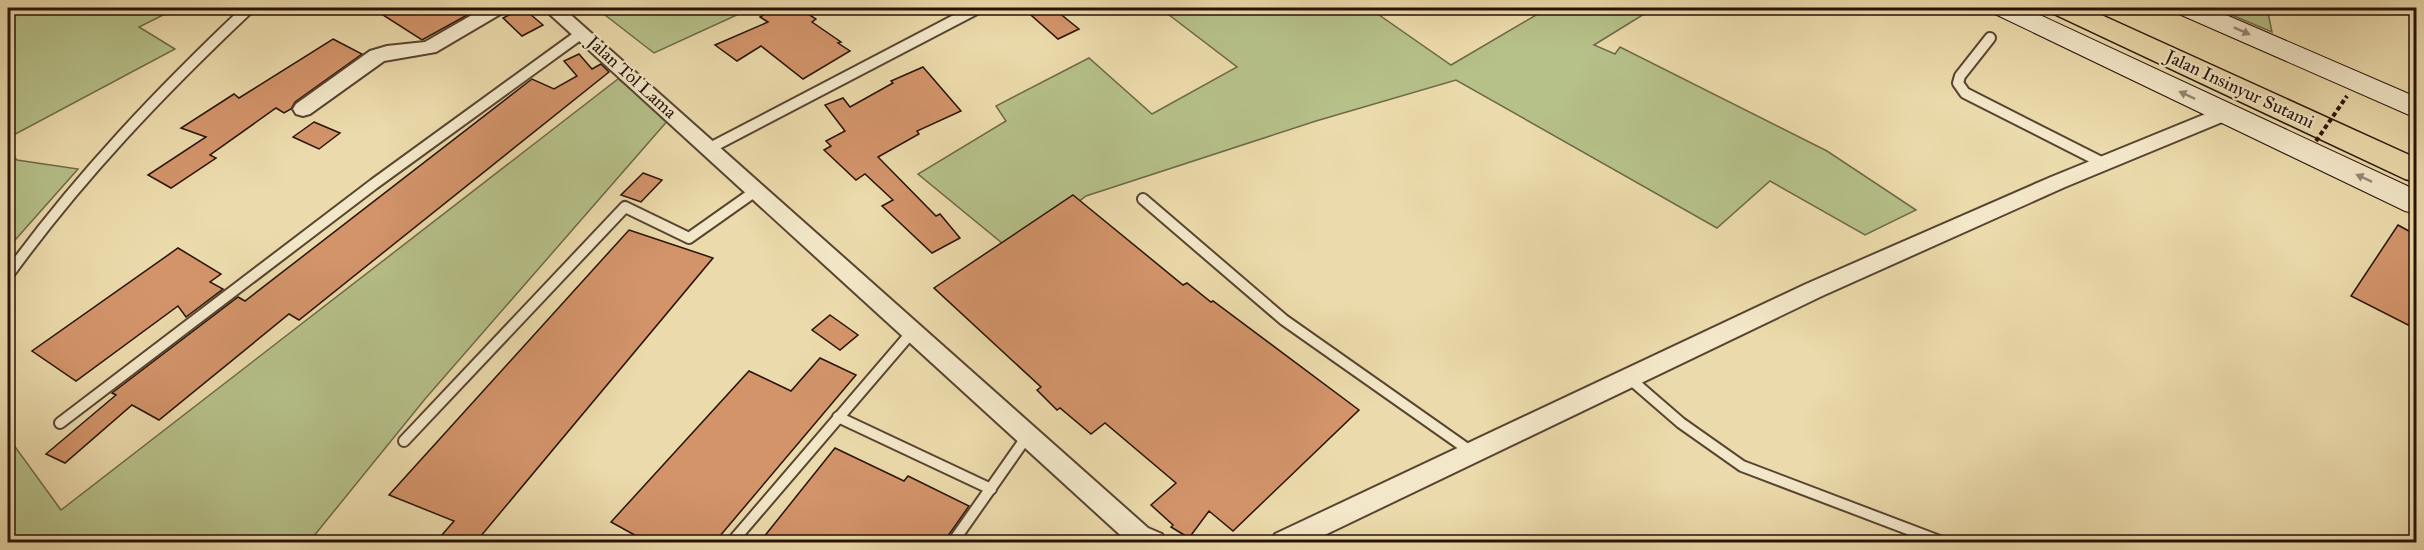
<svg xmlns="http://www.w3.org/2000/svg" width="2424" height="550" font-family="'IM FELL Great Primer',serif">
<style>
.green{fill:#b6c089;stroke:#6f6948;stroke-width:1.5}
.building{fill:#d3946a;stroke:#281208;stroke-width:1.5}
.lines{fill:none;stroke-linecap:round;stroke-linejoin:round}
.lane-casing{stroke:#594431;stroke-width:14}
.street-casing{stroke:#594431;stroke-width:4}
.secondary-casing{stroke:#281208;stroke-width:2}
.highway-casing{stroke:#281208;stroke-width:3}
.lane{stroke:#f2e7c8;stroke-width:10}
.street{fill:#f2e7c8;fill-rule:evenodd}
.secondary{fill:#f2e7c8;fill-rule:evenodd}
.highway{fill:#ebdaab;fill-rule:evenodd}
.path-bridge{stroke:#281208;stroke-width:4;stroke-dasharray:4.5 3;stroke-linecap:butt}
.oneway{fill:#978772}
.labels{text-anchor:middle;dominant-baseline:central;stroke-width:4.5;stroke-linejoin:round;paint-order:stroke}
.street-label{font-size:18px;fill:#281208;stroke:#f2e7c8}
</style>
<rect width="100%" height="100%" fill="#ebdaab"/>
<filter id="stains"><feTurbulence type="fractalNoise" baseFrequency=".00333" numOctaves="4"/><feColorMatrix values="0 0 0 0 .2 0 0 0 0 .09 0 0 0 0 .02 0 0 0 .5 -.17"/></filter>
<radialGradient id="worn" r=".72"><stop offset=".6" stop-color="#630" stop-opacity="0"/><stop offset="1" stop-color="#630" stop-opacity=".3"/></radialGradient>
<g class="green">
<path d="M 8,8 L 177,8 L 139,27 L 175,49 L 8,138 Z"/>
<path d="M 596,8 L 752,8 L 654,53 Z"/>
<path d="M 1160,8 L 1369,8 L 1451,65 L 1548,8 L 1654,8 L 1594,45 L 1615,54 L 1620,47 L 1827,151 L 1916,210 L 1865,235 L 1770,181 L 1717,228 L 1456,80 L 1316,121 L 1086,196 L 1013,252 L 918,174 L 1006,121 L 996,106 L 1089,58 L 1152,114 L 1237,67 Z"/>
<path d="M 2215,8 L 2267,8 L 2272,32 Z"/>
<path d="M 618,79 L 669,119 L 425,399 L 309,542 L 8,542 L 8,437 L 61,510 Z"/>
<path d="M 8,150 L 17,160 L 78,169 L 8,248 Z"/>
</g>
<g class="building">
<path d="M 372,8 L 480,8 L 422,40 Z"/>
<path d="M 523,8 L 543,25 L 522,36 L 503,18 Z"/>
<path d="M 776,8 L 799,8 L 816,19 L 812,22 L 841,42 L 838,43 L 850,51 L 803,79 L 761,46 L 737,61 L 715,45 L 768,22 L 760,17 Z"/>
<path d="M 1023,8 L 1053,8 L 1079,29 L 1058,39 Z"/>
<path d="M 333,39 L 362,54 L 295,102 L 291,109 L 284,113 L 276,108 L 210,155 L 216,158 L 171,188 L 148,175 L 206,137 L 181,128 L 234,94 L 239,98 Z"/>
<path d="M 579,54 L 592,69 L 601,64 L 609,72 L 299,320 L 289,314 L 159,420 L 132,405 L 65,463 L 46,454 L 116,395 L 112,393 L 238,297 L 245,301 L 532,79 L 554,89 L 577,76 L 564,61 Z"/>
<path d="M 923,67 L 961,111 L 917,131 L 919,134 L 878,157 L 936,216 L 940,214 L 960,238 L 932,253 L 882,206 L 893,200 L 865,174 L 856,180 L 824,150 L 831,146 L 826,141 L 845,131 L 825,105 L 843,98 L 850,107 L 893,83 L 891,81 Z"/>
<path d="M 314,122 L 340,133 L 319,149 L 293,137 Z"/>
<path d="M 643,173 L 662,180 L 641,202 L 621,195 Z"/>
<path d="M 1073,195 L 1183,285 L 1187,283 L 1211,302 L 1213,301 L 1359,410 L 1233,531 L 1209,511 L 1189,538 L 1171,527 L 1173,525 L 1151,505 L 1176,483 L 1105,423 L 1091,434 L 1060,408 L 1057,410 L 1037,390 L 1041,387 L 934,288 Z"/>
<path d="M 2398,225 L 2416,235 L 2416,329 L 2351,296 Z"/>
<path d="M 629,230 L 713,258 L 475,543 L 435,543 L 454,521 L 389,495 Z"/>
<path d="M 178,248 L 221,274 L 210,282 L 223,289 L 186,317 L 178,306 L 76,381 L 32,351 Z"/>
<path d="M 830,315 L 858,335 L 840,350 L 812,330 Z"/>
<path d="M 820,358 L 856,375 L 714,543 L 649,543 L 611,522 L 749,371 L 791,391 Z"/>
<path d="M 835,448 L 904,481 L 908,476 L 969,506 L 943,543 L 759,543 Z"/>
</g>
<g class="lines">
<g class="lane-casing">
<g id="lane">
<path d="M 1990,38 L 1960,76 L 1958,83 L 1965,93 L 2103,163"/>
<path d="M 710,148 L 978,8"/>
<path d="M 1143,199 L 1284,320 L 1473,453"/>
<path d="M 8,275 C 79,177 161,91 249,8"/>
<path d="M 1629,378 L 1681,423 L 1742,466 L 1942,542"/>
<path d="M 838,417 L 991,489"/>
<path d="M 60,423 L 374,184 L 582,33"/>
<path d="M 404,441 L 625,207 L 689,238 L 757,190"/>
<path d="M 732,542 L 912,332"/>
<path d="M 953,542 L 1028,435"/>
</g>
</g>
<g class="street-casing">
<g id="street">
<path d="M 484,8 L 506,8 L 504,12 L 436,52 L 384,61 L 310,114 L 303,116 L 296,114 L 293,109 L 296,104 L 370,51 L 387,46 L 425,42 Z"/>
<path d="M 543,8 L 563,8 L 1148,528 L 1162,534 L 1166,542 L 1128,542 Z"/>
<path d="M 2225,106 L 2232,108 L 2235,113 L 2232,118 L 2065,187 L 1822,296 L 1310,542 L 1271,542 L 1275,534 L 1806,284 L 2051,177 Z"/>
</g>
</g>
<g class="secondary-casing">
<g id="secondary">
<path d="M 1991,8 L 2025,8 L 2416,190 L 2416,214 L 2405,211 L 1995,14 Z"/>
<path d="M 2175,8 L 2210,8 L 2416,97 L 2416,118 L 2179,14 Z"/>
</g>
</g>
<g class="highway-casing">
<path id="highway" d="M 2050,8 L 2086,8 L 2416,158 L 2416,182 L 2405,179 L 2054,14 Z"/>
</g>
<use href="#lane" class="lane"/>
<use href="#street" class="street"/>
<use href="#secondary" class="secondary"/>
<use href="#highway" class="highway"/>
<path class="path-bridge" d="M 2316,141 L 2347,96"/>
</g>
<defs><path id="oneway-solid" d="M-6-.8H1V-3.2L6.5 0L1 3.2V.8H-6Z" transform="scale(1.5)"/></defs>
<g class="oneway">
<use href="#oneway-solid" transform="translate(2242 31) rotate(24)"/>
<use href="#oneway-solid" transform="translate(2187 95) rotate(-155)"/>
<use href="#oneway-solid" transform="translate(2364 178) rotate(-155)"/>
</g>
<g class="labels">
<g class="street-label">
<text transform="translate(632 77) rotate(42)">Jalan Tol Lama</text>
<text transform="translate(2240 89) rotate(25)">Jalan Insinyur Sutami</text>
</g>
</g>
<rect width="2424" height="550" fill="none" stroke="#ebdaab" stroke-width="30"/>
<rect x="9" y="9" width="2406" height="532" fill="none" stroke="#281208" stroke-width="3"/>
<rect x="15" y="15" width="2394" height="520" fill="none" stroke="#281208" stroke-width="1.5"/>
<rect width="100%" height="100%" filter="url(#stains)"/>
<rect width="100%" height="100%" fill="url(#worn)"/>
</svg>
